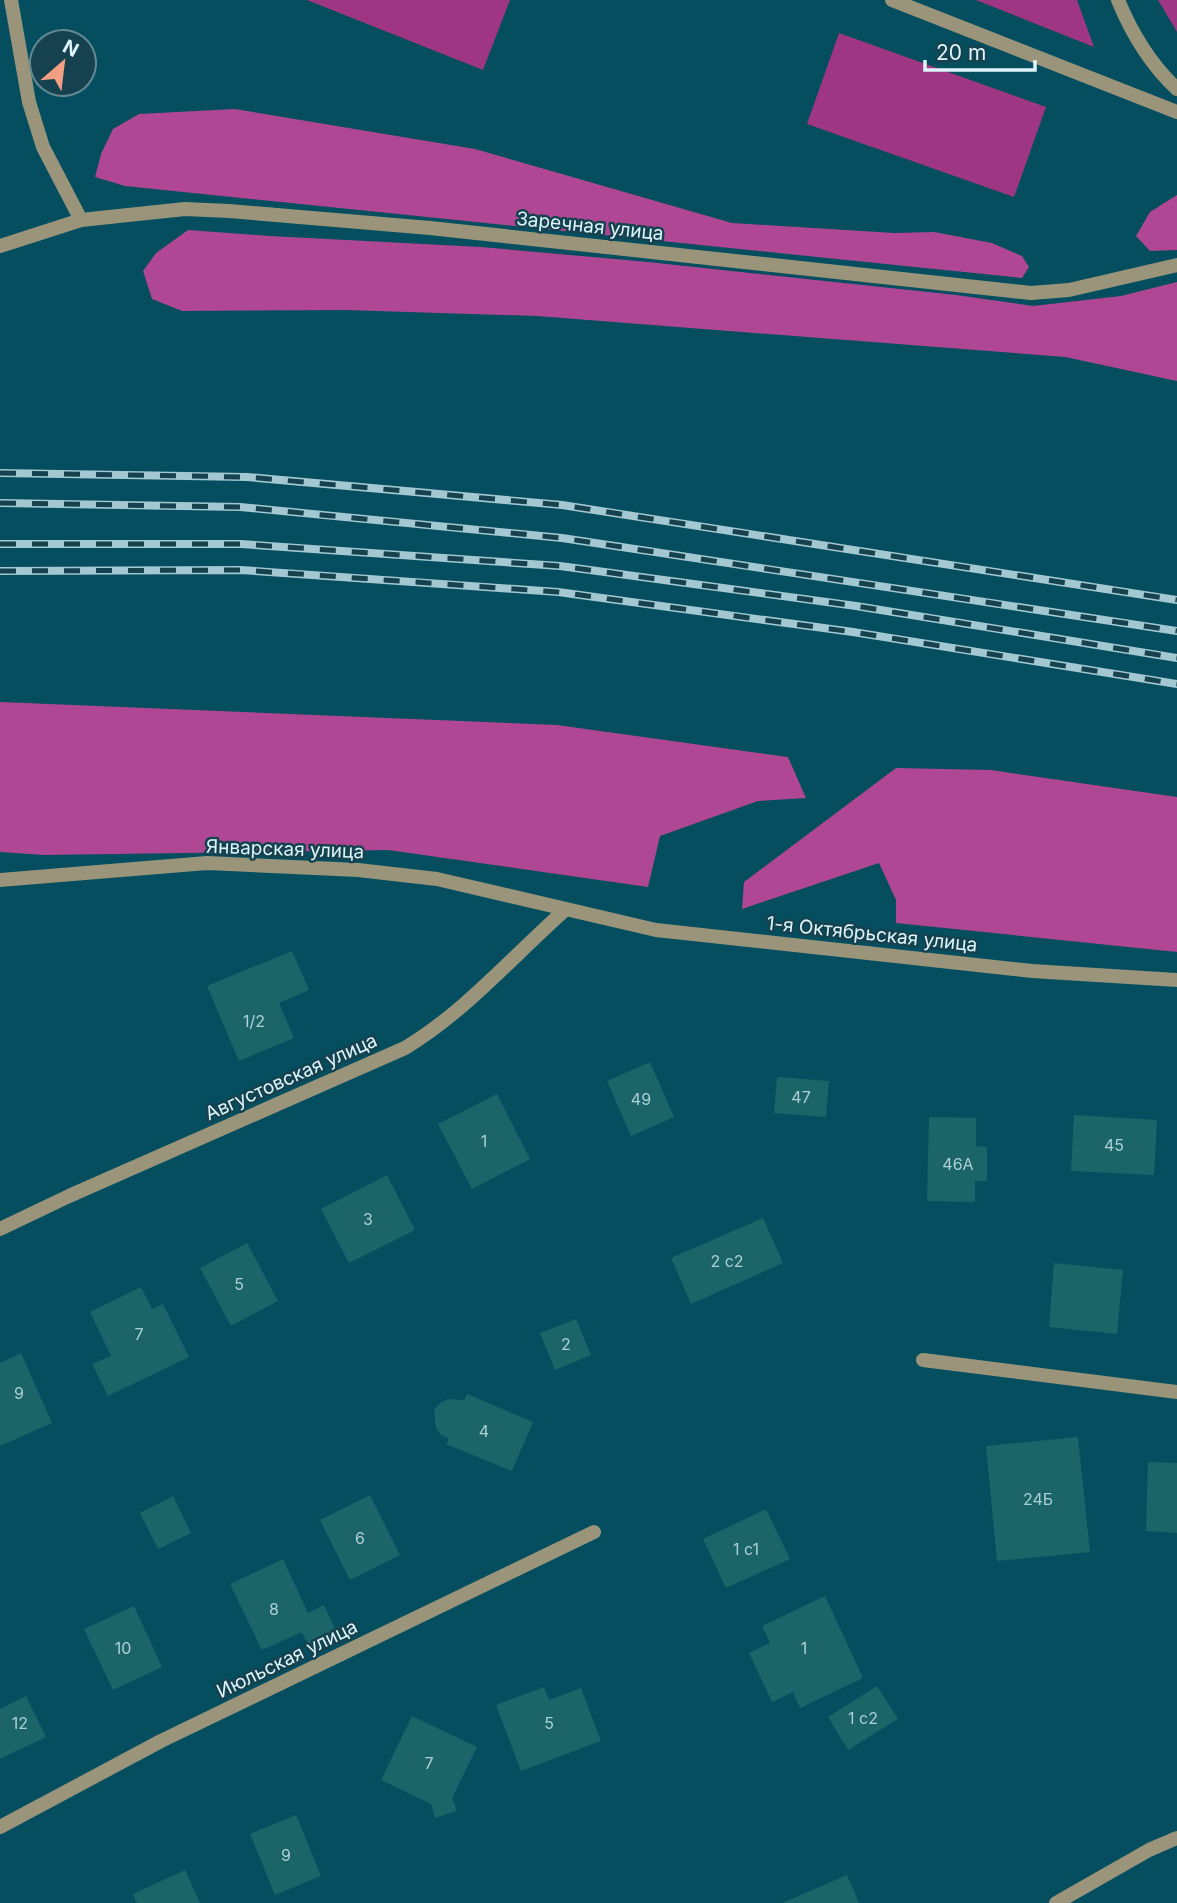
<svg xmlns="http://www.w3.org/2000/svg" width="1177" height="1903" font-family="Inter,sans-serif">
<style>
.green{fill:#9e3684}
.forest{fill:#b04795}
.building{fill:#1b6568}
.lines{fill:none;stroke-linecap:round;stroke-linejoin:round}
.service{stroke:#9a957a;stroke-width:14}
.minor{stroke:#9a957a;stroke-width:14}
.tertiary{stroke:#9a957a;stroke-width:14}
.rail-casing{stroke:#a3c8d2;stroke-width:8}
.rail{stroke:#15424e;stroke-width:5;stroke-dasharray:16;stroke-linecap:butt}
.labels{text-anchor:middle;dominant-baseline:central;stroke-width:5;stroke-linejoin:round;paint-order:stroke}
.number-label{font-size:16px;fill:#acd0d6}
.street-label{font-size:19px;fill:#ddf4fb;stroke:#15424e}
</style>
<rect width="100%" height="100%" fill="#044e5f"/>
<g class="green">
<path d="M 307,0 L 510,0 L 483,70 Z"/>
<path d="M 976,0 L 1077,0 L 1094,47 Z"/>
<path d="M 1158,0 L 1177,0 L 1177,32 Z"/>
<path d="M 839,33 L 1046,107 L 1014,197 L 807,124 Z"/>
</g>
<g class="forest">
<path d="M 235,109 L 475,149 L 732,223 L 894,233 L 934,232 L 992,243 L 1022,256 L 1029,267 L 1022,278 L 125,186 L 95,177 L 101,154 L 113,129 L 139,114 Z"/>
<path d="M 1177,195 L 1177,250 L 1150,251 L 1136,236 L 1150,212 Z"/>
<path d="M 188,230 L 270,236 L 481,247 L 648,262 L 956,295 L 1033,306 L 1121,296 L 1177,282 L 1177,381 L 1065,357 L 537,316 L 345,310 L 182,311 L 152,299 L 143,271 L 156,253 Z"/>
<path d="M 0,702 L 557,725 L 788,757 L 806,798 L 758,801 L 660,836 L 648,887 L 388,850 L 44,855 L 0,852 Z"/>
<path d="M 896,768 L 991,770 L 1177,797 L 1177,952 L 896,923 L 896,900 L 879,863 L 742,909 L 744,882 Z"/>
</g>
<g class="building">
<path d="M 292,951 L 309,990 L 279,1003 L 294,1038 L 239,1061 L 207,986 Z"/>
<path d="M 650,1062 L 674,1117 L 631,1136 L 607,1081 Z"/>
<path d="M 777,1077 L 829,1081 L 826,1117 L 774,1113 Z"/>
<path d="M 497,1094 L 530,1159 L 472,1189 L 438,1124 Z"/>
<path d="M 1074,1115 L 1157,1120 L 1154,1175 L 1071,1171 Z"/>
<path d="M 929,1117 L 976,1118 L 976,1146 L 987,1147 L 987,1181 L 975,1181 L 975,1202 L 927,1201 Z"/>
<path d="M 387,1175 L 415,1230 L 349,1263 L 321,1209 Z"/>
<path d="M 763,1218 L 783,1263 L 691,1304 L 671,1258 Z"/>
<path d="M 247,1243 L 278,1301 L 231,1326 L 200,1268 Z"/>
<path d="M 1054,1263 L 1123,1270 L 1117,1334 L 1049,1327 Z"/>
<path d="M 141,1287 L 152,1309 L 163,1304 L 189,1357 L 108,1396 L 92,1364 L 111,1356 L 90,1312 Z"/>
<path d="M 576,1319 L 591,1355 L 555,1370 L 540,1333 Z"/>
<path d="M 21,1353 L 52,1423 L 0,1446 L 0,1363 Z"/>
<path d="M 467,1394 L 533,1422 L 512,1471 L 446,1444 L 449,1439 L 441,1435 L 436,1428 L 434,1410 L 440,1403 L 448,1399 L 464,1400 Z"/>
<path d="M 1078,1437 L 1090,1552 L 997,1561 L 986,1446 Z"/>
<path d="M 1148,1462 L 1177,1463 L 1177,1533 L 1146,1531 Z"/>
<path d="M 370,1495 L 400,1555 L 350,1580 L 320,1520 Z"/>
<path d="M 173,1496 L 191,1533 L 158,1549 L 140,1513 Z"/>
<path d="M 766,1509 L 790,1559 L 726,1588 L 703,1539 Z"/>
<path d="M 283,1559 L 308,1613 L 324,1605 L 341,1641 L 313,1654 L 302,1632 L 262,1650 L 230,1584 Z"/>
<path d="M 825,1596 L 863,1678 L 800,1708 L 793,1692 L 772,1702 L 749,1653 L 770,1643 L 762,1626 Z"/>
<path d="M 134,1606 L 162,1667 L 113,1690 L 84,1629 Z"/>
<path d="M 877,1686 L 898,1719 L 848,1750 L 828,1717 Z"/>
<path d="M 544,1687 L 549,1700 L 581,1688 L 601,1741 L 521,1771 L 496,1705 Z"/>
<path d="M 26,1696 L 46,1737 L 0,1759 L 0,1709 Z"/>
<path d="M 412,1716 L 477,1747 L 452,1798 L 457,1811 L 435,1818 L 431,1804 L 381,1780 Z"/>
<path d="M 296,1815 L 321,1876 L 275,1895 L 250,1834 Z"/>
<path d="M 185,1870 L 200,1903 L 137,1903 L 133,1894 Z"/>
<path d="M 847,1875 L 859,1903 L 782,1903 Z"/>
</g>
<g class="lines">
<g class="service">
<path d="M 11,0 L 29,102 L 43,147 L 81,220"/>
<path d="M 923,1360 L 1177,1392"/>
</g>
<g class="minor">
<path d="M 0,246 L 81,220 L 185,209 L 229,211 L 430,228 L 1031,293 L 1069,290 L 1177,265"/>
<path d="M 0,880 L 207,863 L 358,870 L 437,879 L 656,930 L 1032,971 L 1177,980"/>
<path d="M 0,1229 L 69,1196 L 405,1048 C 466,1011 512,957 565,910"/>
<path d="M 0,1827 L 161,1741 L 594,1532"/>
<path d="M 1056,1903 L 1149,1850 L 1177,1838"/>
</g>
<g class="tertiary">
<path d="M 892,0 L 1177,112"/>
<path d="M 1118,0 C 1132,34 1150,64 1177,89"/>
</g>
<g class="rail-casing">
<g id="rail">
<path d="M 0,473 L 247,477 L 562,505 L 1177,600"/>
<path d="M 0,503 L 240,507 L 562,538 L 1177,631"/>
<path d="M 0,544 L 241,544 L 560,566 L 856,606 L 1177,658"/>
<path d="M 0,571 L 241,570 L 558,592 L 853,632 L 1177,684"/>
</g>
</g>
<use href="#rail" class="rail"/>
</g>
<g class="labels">
<g class="number-label">
<text x="254" y="1021">1/2</text>
<text x="801" y="1097">47</text>
<text x="641" y="1099">49</text>
<text x="484" y="1141">1</text>
<text x="1114" y="1145">45</text>
<text x="958" y="1164">46А</text>
<text x="368" y="1219">3</text>
<text x="727" y="1261">2 с2</text>
<text x="239" y="1284">5</text>
<text x="139" y="1334">7</text>
<text x="566" y="1344">2</text>
<text x="19" y="1393">9</text>
<text x="484" y="1431">4</text>
<text x="1038" y="1499">24Б</text>
<text x="360" y="1538">6</text>
<text x="746" y="1549">1 с1</text>
<text x="274" y="1609">8</text>
<text x="123" y="1648">10</text>
<text x="804" y="1648">1</text>
<text x="863" y="1718">1 с2</text>
<text x="20" y="1723">12</text>
<text x="549" y="1723">5</text>
<text x="429" y="1763">7</text>
<text x="286" y="1855">9</text>
</g>
<g class="street-label">
<text transform="translate(590 226) rotate(6)">Заречная улица</text>
<text transform="translate(285 849) rotate(2)">Январская улица</text>
<text transform="translate(872 934) rotate(6)">1-я Октябрьская улица</text>
<text transform="translate(291 1077) rotate(-24)">Августовская улица</text>
<text transform="translate(287 1659) rotate(-26)">Июльская улица</text>
</g>
</g>
<g transform="translate(63 63) rotate(28)"><circle r="33" fill="#15424e" stroke="#658993" stroke-width="2"/>
<path d="M0-5L12 26L0 18L-12 26Z" fill="#f39f84"/>
<text y="-10" font-size="19" font-weight="bold" text-anchor="middle" fill="#ddf4fb">N</text>
</g>
<path d="M925 60v10h110v-10" fill="none" stroke="#ddf4fb" stroke-width="3.5"/>
<text x="936" y="60" font-size="21" fill="#ddf4fb" stroke="#15424e" stroke-width="5" paint-order="stroke">20 m</text>
</svg>
